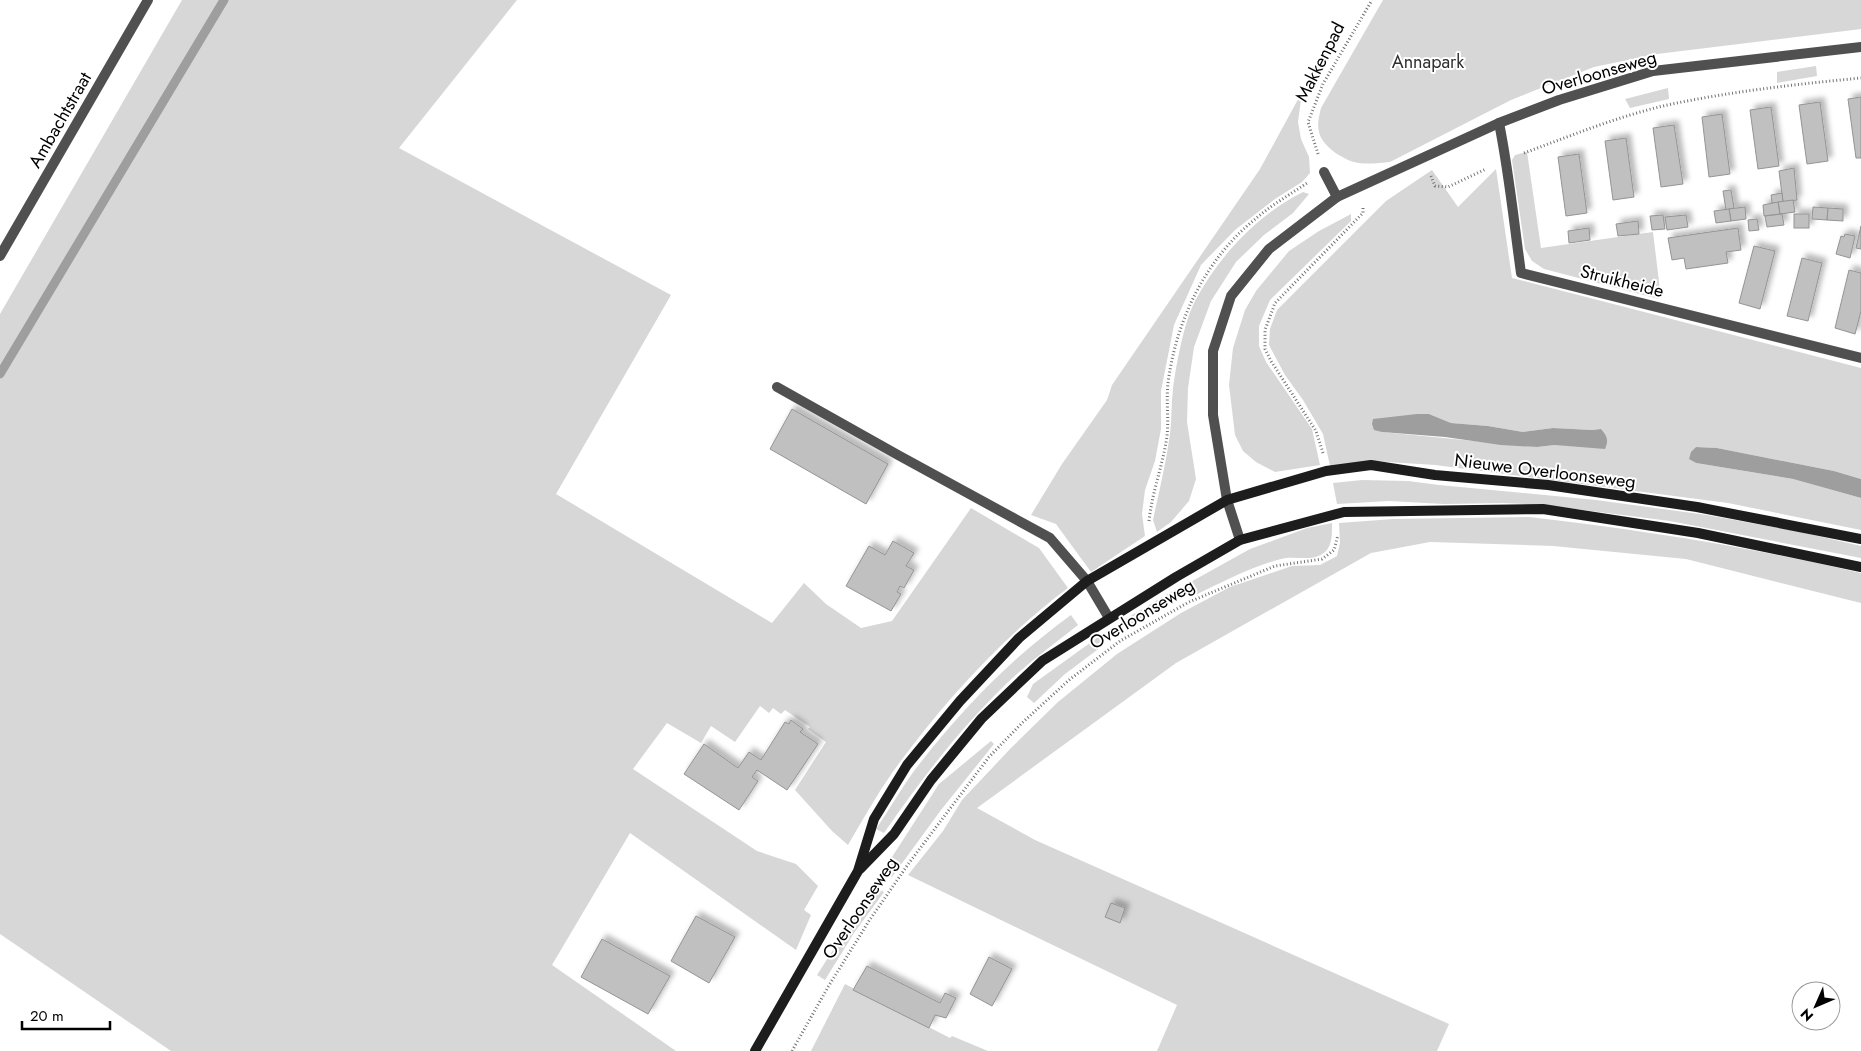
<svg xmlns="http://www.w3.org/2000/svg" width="1861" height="1051" font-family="Jost,sans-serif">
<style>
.green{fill:#d7d7d7;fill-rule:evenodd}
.water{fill:#9e9e9e}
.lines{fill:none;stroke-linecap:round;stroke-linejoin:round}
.stream{stroke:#9e9e9e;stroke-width:9}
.building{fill:#c0c0c0;stroke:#949494;filter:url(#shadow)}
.path{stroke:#727272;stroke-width:3;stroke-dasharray:1 2.5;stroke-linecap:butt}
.lane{stroke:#505050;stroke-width:10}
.street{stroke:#505050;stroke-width:10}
.secondary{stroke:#1d1d1d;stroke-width:10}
.labels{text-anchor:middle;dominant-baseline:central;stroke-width:4;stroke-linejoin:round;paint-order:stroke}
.street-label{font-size:18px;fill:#000;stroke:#fff}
.park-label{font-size:18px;fill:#2e2e2e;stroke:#fff}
</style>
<defs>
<filter id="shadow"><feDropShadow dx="4.5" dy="-4.5" stdDeviation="2.5" flood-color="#0004"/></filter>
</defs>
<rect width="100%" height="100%" fill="#fff"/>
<g class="green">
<path d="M 182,0 L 517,0 L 399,148 L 671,295 L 556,494 L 772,623 L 804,583 L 826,604 L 861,628 L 892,621 L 971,508 L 1039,548 L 1068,588 C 1002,637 940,706 892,773 C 876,796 862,821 848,845 L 832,831 L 795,790 L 826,742 L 808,729 L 810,727 L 785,710 L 781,714 L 773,708 L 769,713 L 760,706 L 735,742 L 711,726 L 701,743 L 667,723 L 633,769 L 757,851 L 796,864 L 818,886 L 804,910 L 811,915 L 796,950 L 630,833 L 552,965 L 676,1051 L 171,1051 L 0,934 L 0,314 Z"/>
<path d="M 1383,0 L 1861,0 L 1861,29 L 1657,54 L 1594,67 L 1511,100 L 1390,162 C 1379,163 1365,165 1354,162 C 1341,158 1322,146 1319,132 C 1317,124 1319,116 1321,108 Z"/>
<path d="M 1816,66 L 1817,76 L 1777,83 L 1777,72 Z"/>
<path d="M 1668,88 L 1669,99 L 1630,108 L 1625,99 Z"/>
<path d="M 1302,92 L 1298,122 L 1301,139 L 1309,157 L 1310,173 L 1302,182 L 1275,199 L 1235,230 L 1201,265 L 1174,325 L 1161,391 L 1161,429 L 1155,461 L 1145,490 L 1142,514 L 1145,536 L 1091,572 L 1056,524 L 1031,515 L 1062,464 L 1107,400 L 1112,385 L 1260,169 Z"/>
<path d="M 1527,152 L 1541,248 L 1653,232 L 1660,290 L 1659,299 L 1544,269 L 1532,261 L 1525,249 L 1512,160 L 1515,155 Z"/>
<path d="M 1496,169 L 1512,278 L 1861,368 L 1861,479 L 1834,471 L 1717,448 L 1696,447 L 1690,459 L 1696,463 L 1793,479 L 1861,498 L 1861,530 L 1728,503 L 1435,465 L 1372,461 L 1330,466 L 1323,434 L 1303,400 L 1285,375 L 1269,345 L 1270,329 L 1277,310 L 1386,201 L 1432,170 L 1458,207 ZM 1429,414 L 1451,423 L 1488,426 L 1523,432 L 1553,428 L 1592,430 L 1601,429 L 1555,445 L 1537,447 L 1382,432 Z"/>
<path d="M 1303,192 L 1309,194 L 1293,213 L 1264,235 L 1236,262 L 1211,301 L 1194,347 L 1188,388 L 1187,422 L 1196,479 L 1189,501 L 1171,522 L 1157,532 L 1153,520 C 1159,492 1166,463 1170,434 C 1172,419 1171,404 1173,389 C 1176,365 1184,322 1195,301 C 1219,256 1257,215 1303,192 Z"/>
<path d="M 1351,214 L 1351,221 L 1270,300 L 1259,326 L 1259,346 L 1266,362 L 1312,429 L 1320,465 L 1275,472 L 1256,462 L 1243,451 L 1235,435 L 1229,385 L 1233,348 L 1245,310 L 1256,291 L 1289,251 L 1319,231 Z"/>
<path d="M 1362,480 L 1408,481 L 1439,485 L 1596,500 L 1707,515 L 1801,532 L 1861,546 L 1861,558 L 1670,521 L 1544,505 L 1503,503 L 1444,504 L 1389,501 L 1337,504 L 1333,483 Z"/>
<path d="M 1529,517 C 1641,530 1751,547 1861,573 L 1861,603 L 1686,559 L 1553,546 L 1430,542 L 1371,553 L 1176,663 L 977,808 L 1035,840 L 1449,1024 L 1437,1051 L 1157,1051 L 1177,1005 L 908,875 L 943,831 L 962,800 L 1011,748 L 1058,702 L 1117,654 L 1181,613 L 1230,587 L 1292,566 L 1320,565 L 1337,556 L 1340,543 L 1339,523 L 1393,519 Z"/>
<path d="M 1332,523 C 1332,533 1333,548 1322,554 C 1311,562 1293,555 1281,559 C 1250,567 1221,583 1193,596 L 1187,584 L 1250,549 L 1307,528 Z"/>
<path d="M 1176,589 L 1180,595 L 1178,599 L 1128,629 L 1122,621 Z"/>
<path d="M 1071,615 L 1078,625 C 1050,647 1021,668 996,694 C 954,736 918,784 884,833 L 876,829 C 889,810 901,789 914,771 C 959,712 1011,658 1071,615 Z"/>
<path d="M 1101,635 L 1105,644 L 1065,674 L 1034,703 L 1027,697 L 1033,684 Z"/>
<path d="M 991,741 L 994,744 L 941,810 L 892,877 L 883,871 L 939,784 Z"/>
<path d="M 874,886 L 884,892 L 854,933 L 825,980 L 817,975 Z"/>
<path d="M 845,984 L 950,1038 L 952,1036 L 988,1051 L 811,1051 Z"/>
</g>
<g class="water">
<path d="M 1417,414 L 1429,414 L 1451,423 L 1488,426 L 1523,432 L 1553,428 L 1592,430 L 1601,429 C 1607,436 1609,440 1605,449 L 1555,445 L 1537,447 L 1501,445 L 1445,437 L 1382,432 L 1374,430 L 1372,424 L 1373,419 Z"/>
<path d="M 1696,447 L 1717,448 L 1834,471 L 1861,479 L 1861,498 L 1793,479 L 1696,463 L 1689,459 L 1691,452 Z"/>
</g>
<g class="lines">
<path class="stream" d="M 0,374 L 224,0"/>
</g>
<g class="building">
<path d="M 1861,97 L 1861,158 L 1856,158 L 1848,99 Z"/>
<path d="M 1820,102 L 1828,161 L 1807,164 L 1799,105 Z"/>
<path d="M 1771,107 L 1779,166 L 1758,169 L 1750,110 Z"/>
<path d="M 1722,114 L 1730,174 L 1709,177 L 1702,117 Z"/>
<path d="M 1674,125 L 1683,184 L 1661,187 L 1653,128 Z"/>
<path d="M 1626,138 L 1634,197 L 1613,200 L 1605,141 Z"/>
<path d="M 1579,154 L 1587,213 L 1566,216 L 1558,157 Z"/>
<path d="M 1794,168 L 1797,200 L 1783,202 L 1779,171 Z"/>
<path d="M 1731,190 L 1734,208 L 1726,210 L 1723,191 Z"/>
<path d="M 1782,193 L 1783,202 L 1772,203 L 1771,195 Z"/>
<path d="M 1793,200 L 1795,212 L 1780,214 L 1778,202 Z"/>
<path d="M 1778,202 L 1780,214 L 1764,216 L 1763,205 Z"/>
<path d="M 1745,207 L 1746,219 L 1731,221 L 1729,209 Z"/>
<path d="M 1813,207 L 1828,208 L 1827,220 L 1812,219 Z"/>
<path d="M 1828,208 L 1843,209 L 1843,221 L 1827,220 Z"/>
<path d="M 1729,209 L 1731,221 L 1716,223 L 1714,211 Z"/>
<path d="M 1782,214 L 1784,225 L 1767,227 L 1765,216 Z"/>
<rect x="1794" y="214" width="15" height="14"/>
<path d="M 1663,215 L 1665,229 L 1652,230 L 1650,216 Z"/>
<path d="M 1686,215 L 1688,227 L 1667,230 L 1665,217 Z"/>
<path d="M 1757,219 L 1759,230 L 1749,231 L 1748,220 Z"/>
<path d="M 1638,221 L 1639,234 L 1618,236 L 1616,224 Z"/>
<path d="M 1861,226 L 1861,249 L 1856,248 Z"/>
<path d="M 1589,228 L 1590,240 L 1569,243 L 1568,231 Z"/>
<path d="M 1738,228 L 1741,250 L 1726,252 L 1728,263 L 1686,269 L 1684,258 L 1672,260 L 1668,238 Z"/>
<path d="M 1845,234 L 1855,236 L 1850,258 L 1836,254 L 1841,236 L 1844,237 Z"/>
<path d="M 1754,246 L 1775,251 L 1760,309 L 1739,303 Z"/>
<path d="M 1802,258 L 1822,263 L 1808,321 L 1787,316 Z"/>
<path d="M 1849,270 L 1861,273 L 1861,311 L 1855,334 L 1835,328 Z"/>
<path d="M 792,409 L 888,464 L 866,504 L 770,449 Z"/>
<path d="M 893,541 L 914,553 L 906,566 L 914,570 L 904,588 L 900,586 L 897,592 L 901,594 L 891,611 L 846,586 L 869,546 L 885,555 Z"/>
<path d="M 791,720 L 803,729 L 800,732 L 818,744 L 787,790 L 757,770 L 752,777 L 758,781 L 739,810 L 684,774 L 704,744 L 738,768 L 749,752 L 761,760 L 785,722 L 789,724 Z"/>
<path d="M 1111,903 L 1125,908 L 1120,923 L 1105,917 Z"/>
<path d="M 696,916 L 735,937 L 709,983 L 671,961 Z"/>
<path d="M 602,939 L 670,976 L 648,1014 L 581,977 Z"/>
<path d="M 989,957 L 1012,969 L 992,1006 L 970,994 Z"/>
<path d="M 867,966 L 940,1003 L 945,993 L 956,998 L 946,1018 L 935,1015 L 929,1028 L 853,990 Z"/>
</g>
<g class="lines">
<g class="path">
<path d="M 1524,153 C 1573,135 1621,115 1672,104 C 1735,91 1798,84 1861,78"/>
<path d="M 1318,154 L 1308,122 L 1323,84 L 1372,0"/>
<path d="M 1431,176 L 1435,186 L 1448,187 L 1486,169"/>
<path d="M 1323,453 L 1316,431 L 1271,361 L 1265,349 L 1265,330 L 1275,303 L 1363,213 L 1363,208"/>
<path d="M 1149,521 C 1152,492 1163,465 1167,436 C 1169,419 1166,401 1168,383 C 1176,321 1205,260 1254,220 C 1270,206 1289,195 1307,183"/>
<path d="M 792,1051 L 828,987 L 869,921 L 909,863 L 989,757 L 1022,723 L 1069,680 L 1120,641 L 1189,602 L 1275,566 L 1322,559 L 1334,550 L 1338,535"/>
</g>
<path class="lane" d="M 777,387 L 898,455 L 1050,538 L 1087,581 L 1109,618"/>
<g class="street">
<path d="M 1499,123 C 1509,172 1514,223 1521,273 L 1861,358"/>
<path d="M 1324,172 L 1337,197"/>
<path d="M 0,256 L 148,0"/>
<path d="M 1240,540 L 1227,500 L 1213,415 L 1213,351 L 1231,296 L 1269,249 L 1337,197 L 1499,123 L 1559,100 L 1653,71 L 1861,47"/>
</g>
<g class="secondary">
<path d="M 860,869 L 894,834 L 931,780 L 982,718 L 1042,661 L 1176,577 L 1240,540 L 1344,512 L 1543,509 L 1698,533 L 1861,567"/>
<path d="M 755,1051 L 858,871 L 874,819 L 907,765 L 960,701 L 1019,638 L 1087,581 L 1227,500 L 1326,471 L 1371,465 L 1435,475 L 1548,485 L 1697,507 L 1861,539"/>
</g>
</g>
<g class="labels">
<g class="street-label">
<text transform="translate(1320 62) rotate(-63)">Makkenpad</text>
<text transform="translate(1599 73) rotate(-16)">Overloonseweg</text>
<text transform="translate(60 120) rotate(-60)">Ambachtstraat</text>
<text transform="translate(1622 281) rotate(14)">Struikheide</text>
<text transform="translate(1545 471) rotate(7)">Nieuwe Overloonseweg</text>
<text transform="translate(1142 614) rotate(-31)">Overloonseweg</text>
<text transform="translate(860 908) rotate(-56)">Overloonseweg</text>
</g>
<g class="park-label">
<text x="1428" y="62">Annapark</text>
</g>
</g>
<g transform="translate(1816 1006) rotate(225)"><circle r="24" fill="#ffffff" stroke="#999999"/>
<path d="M0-4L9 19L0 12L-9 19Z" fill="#000000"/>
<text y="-8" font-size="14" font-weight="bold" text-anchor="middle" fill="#000000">N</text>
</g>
<path d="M22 1021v8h88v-8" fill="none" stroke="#000000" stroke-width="2.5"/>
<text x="30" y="1021" font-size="15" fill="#000000" stroke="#ffffff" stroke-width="4" paint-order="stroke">20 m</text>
</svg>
